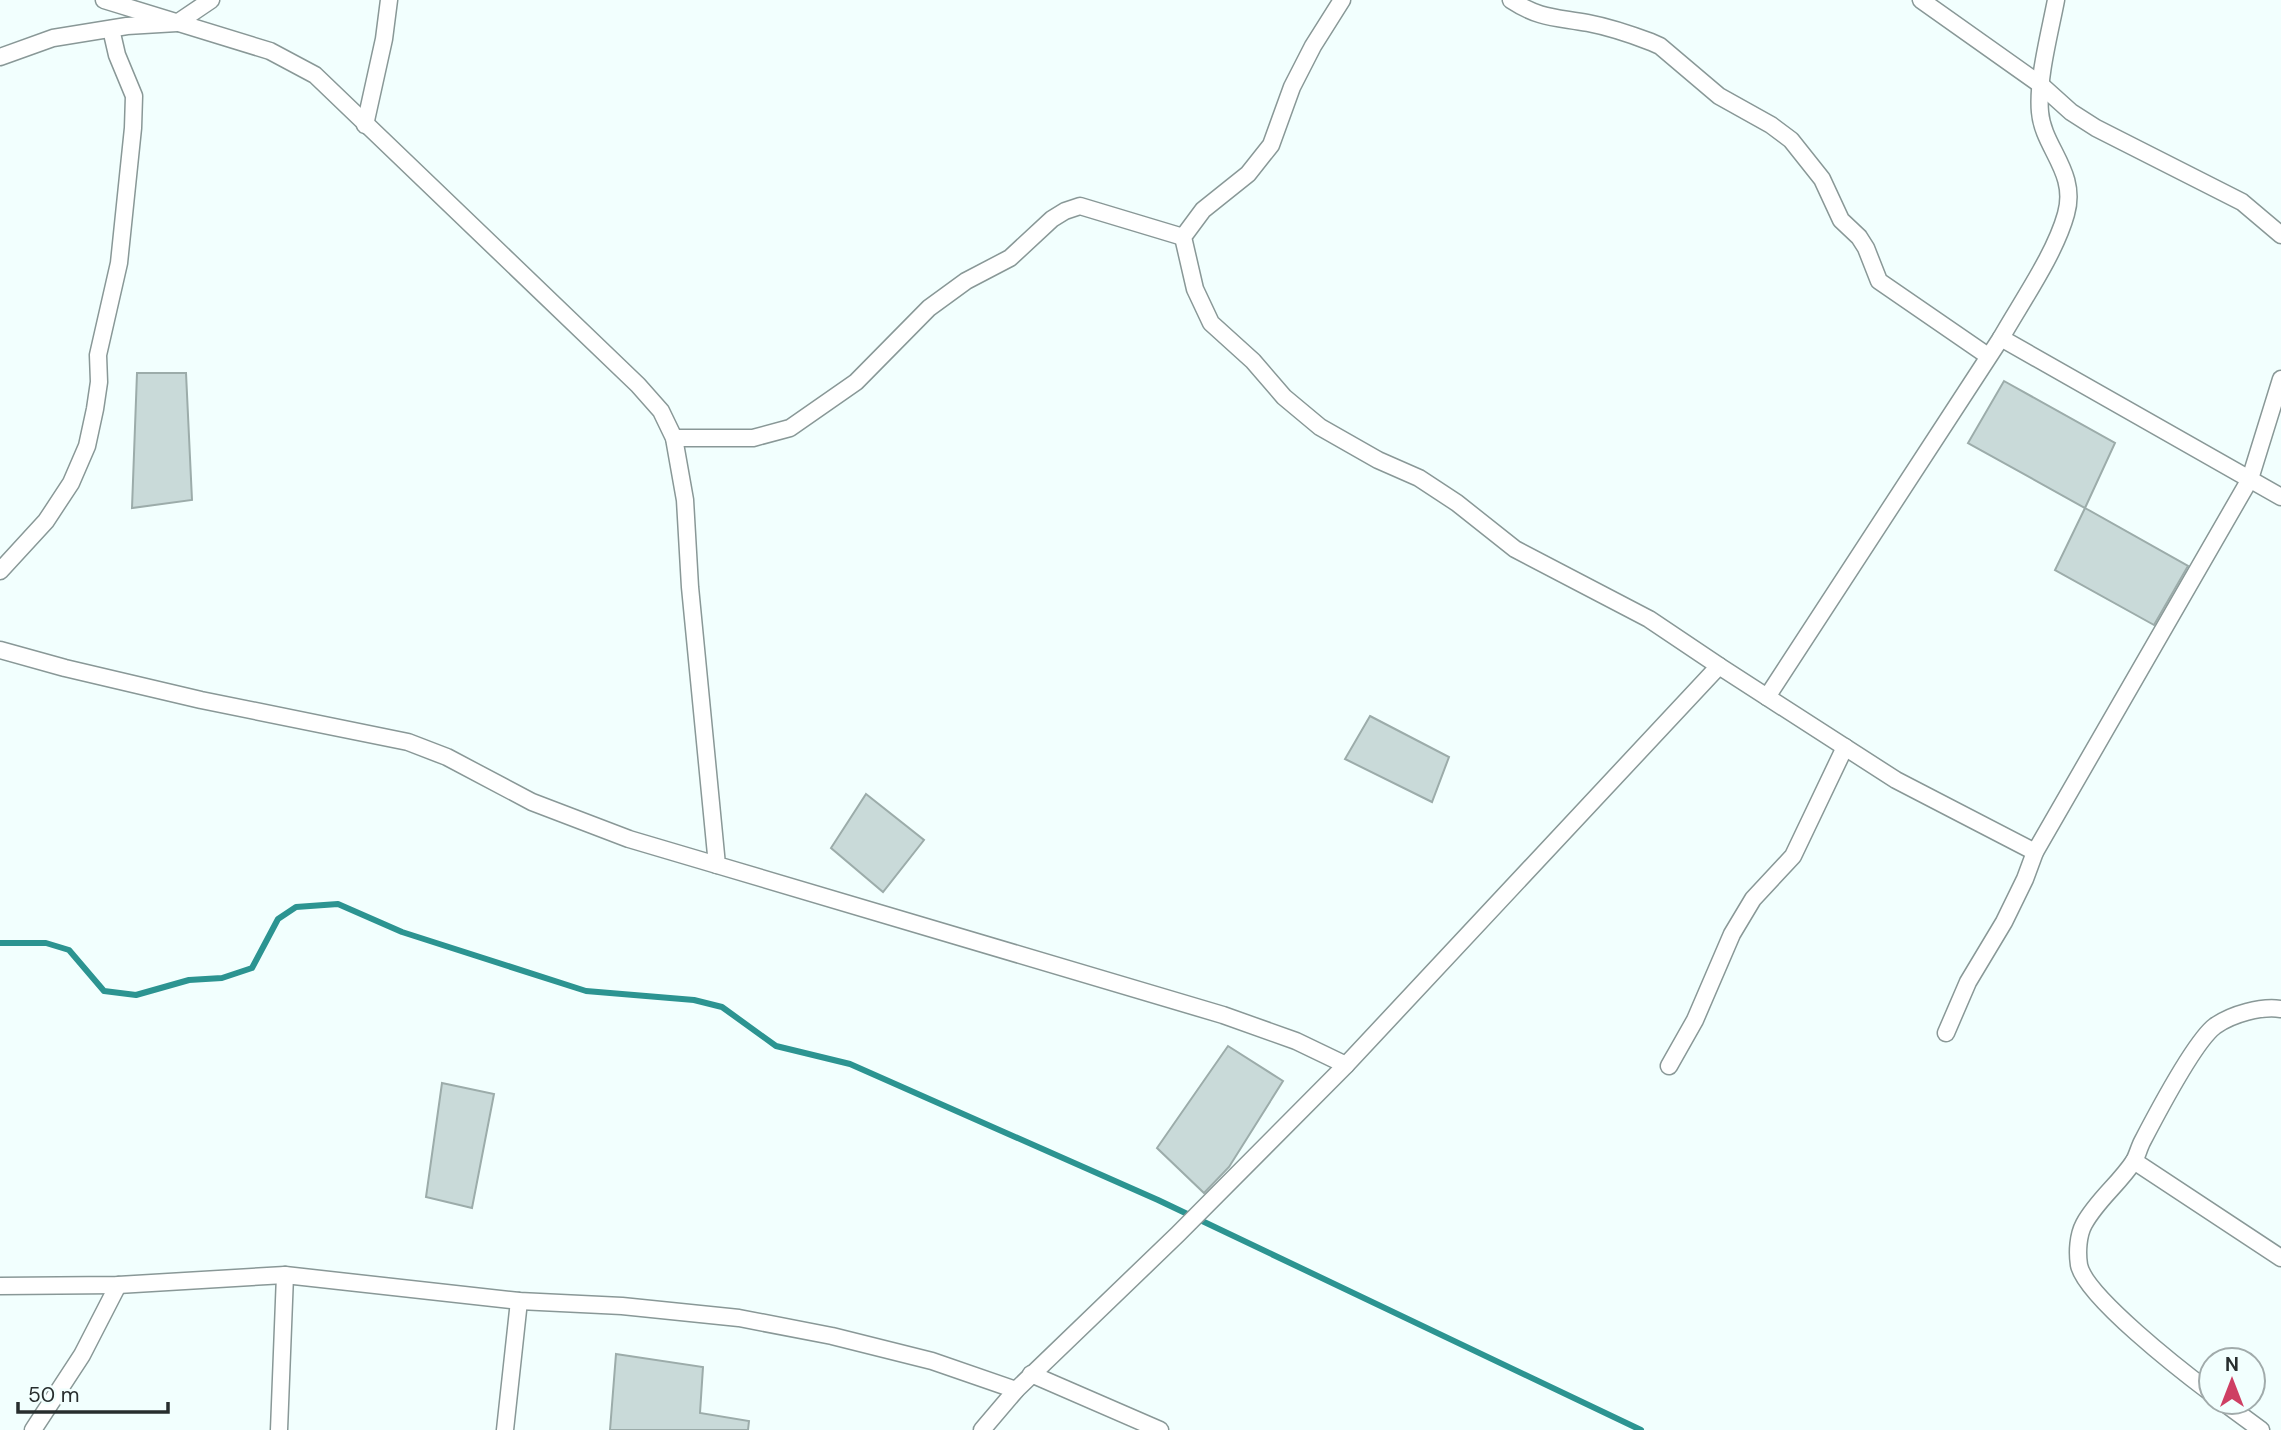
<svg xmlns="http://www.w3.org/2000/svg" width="2281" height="1430" font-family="'DM Sans',sans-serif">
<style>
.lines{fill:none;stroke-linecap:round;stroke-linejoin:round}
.stream{stroke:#2c9491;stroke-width:6}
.building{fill:#c9dad9;stroke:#9cacaa;stroke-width:2}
.street-casing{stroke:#899897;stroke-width:19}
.street{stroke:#fff;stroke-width:16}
</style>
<rect width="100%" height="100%" fill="#f2fffe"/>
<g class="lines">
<path class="stream" d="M 0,943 L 46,943 L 69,950 L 104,991 L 136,995 L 189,980 L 222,978 L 252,968 L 278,919 L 296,907 L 338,904 L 402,932 L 586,991 L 694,1000 L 722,1007 L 776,1046 L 850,1064 L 1158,1200 L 1641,1430"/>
</g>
<g class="building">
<path d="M 137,373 L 186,373 L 192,500 L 132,508 Z"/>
<path d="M 2004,381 L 2115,443 L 2085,508 L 1968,443 Z"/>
<path d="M 2085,508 L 2188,566 L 2154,625 L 2055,570 Z"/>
<path d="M 1370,716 L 1449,757 L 1432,802 L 1345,759 Z"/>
<path d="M 866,794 L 924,840 L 883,892 L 831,848 Z"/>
<path d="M 1228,1046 L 1283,1081 L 1229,1167 L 1204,1193 L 1157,1148 Z"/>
<path d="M 442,1083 L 494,1094 L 472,1208 L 426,1197 Z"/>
<path d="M 616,1354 L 703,1367 L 700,1413 L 749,1421 L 748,1430 L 610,1430 Z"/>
</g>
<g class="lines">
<g class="street-casing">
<g id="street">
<path d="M 104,0 L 270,51 L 315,75 L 638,385 L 661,411 L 674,438 L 685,500 L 690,587 L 717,865 L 1223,1015 L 1296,1041 L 1346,1065 L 1719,666 L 1767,697 L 2001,338 L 2281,497"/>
<path d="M 1342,0 L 1313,46 L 1292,87 L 1271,145 L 1248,174 L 1203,210 L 1183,237 L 1195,289 L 1211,323 L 1253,361 L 1284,397 L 1320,427 L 1378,460 L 1419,478 L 1457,503 L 1515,549 L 1649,619 L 1719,666"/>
<path d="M 1511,0 C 1540,19 1556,17 1588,23 C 1609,27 1630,34 1651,42 L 1660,46 L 1719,96 L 1771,125 L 1791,140 L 1822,179 L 1841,220 L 1859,237 L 1866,248 L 1879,281 L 1988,356"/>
<path d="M 1921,0 L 2041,85 L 2071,112 L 2096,128 L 2242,202 L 2281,235"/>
<path d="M 0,57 L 53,38 L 127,26 L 177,23 L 211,0"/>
<path d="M 365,125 L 384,39 L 389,0"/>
<path d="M 2001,338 C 2022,301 2055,254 2066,214 C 2078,172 2043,148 2040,112 C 2037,80 2050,32 2056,0"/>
<path d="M 674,438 L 753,438 L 790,428 L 856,382 L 929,308 L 966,281 L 1010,258 L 1052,219 L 1065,211 L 1080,206 L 1183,237"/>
<path d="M 0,571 L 46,521 L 71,483 L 87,446 L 95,409 L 99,382 L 98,355 L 119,263 L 133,128 L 134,96 L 117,55 L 111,29"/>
<path d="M 0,650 L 65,668 L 201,700 L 408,742 L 447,757 L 532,802 L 629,839 L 717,865"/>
<path d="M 1767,697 L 1896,780 L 2035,852"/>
<path d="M 1946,1033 L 1968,982 L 2004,922 L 2025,879 L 2035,852 L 2250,479 L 2281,379"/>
<path d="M 1669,1066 L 1695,1020 L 1732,934 L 1753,899 L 1793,856 L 1845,747"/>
<path d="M 2134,1161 L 2281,1258"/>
<path d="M 0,1286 L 118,1285 L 285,1275 L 519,1301 L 622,1306 L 739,1318 L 832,1336 L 932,1361 L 1016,1390"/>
<path d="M 1031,1374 L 1160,1430"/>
<path d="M 2211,1393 C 2183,1372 2085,1296 2079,1265 C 2077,1252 2078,1235 2084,1224 C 2097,1200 2119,1184 2134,1161 C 2137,1156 2139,1148 2142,1142 C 2155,1117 2195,1041 2215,1026 C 2232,1014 2261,1006 2281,1009"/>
<path d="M 2223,1402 L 2261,1430"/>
<path d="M 33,1430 L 82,1355 L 118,1285"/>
<path d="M 279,1430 L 285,1275"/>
<path d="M 505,1430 L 519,1301"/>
<path d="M 982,1430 L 1016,1390 L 1178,1234 L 1346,1065"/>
</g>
</g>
<use href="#street" class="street"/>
</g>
<g transform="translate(2232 1381)"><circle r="33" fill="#f2fffe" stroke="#a1abab" stroke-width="2"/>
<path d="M0-5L12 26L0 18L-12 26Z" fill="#ce3f63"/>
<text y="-10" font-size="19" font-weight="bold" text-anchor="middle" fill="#282e2e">N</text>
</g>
<path d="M18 1402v10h150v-10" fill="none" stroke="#282e2e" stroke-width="3.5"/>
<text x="28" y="1402" font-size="21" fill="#282e2e" stroke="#f2fffe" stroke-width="5" paint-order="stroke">50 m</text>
</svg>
